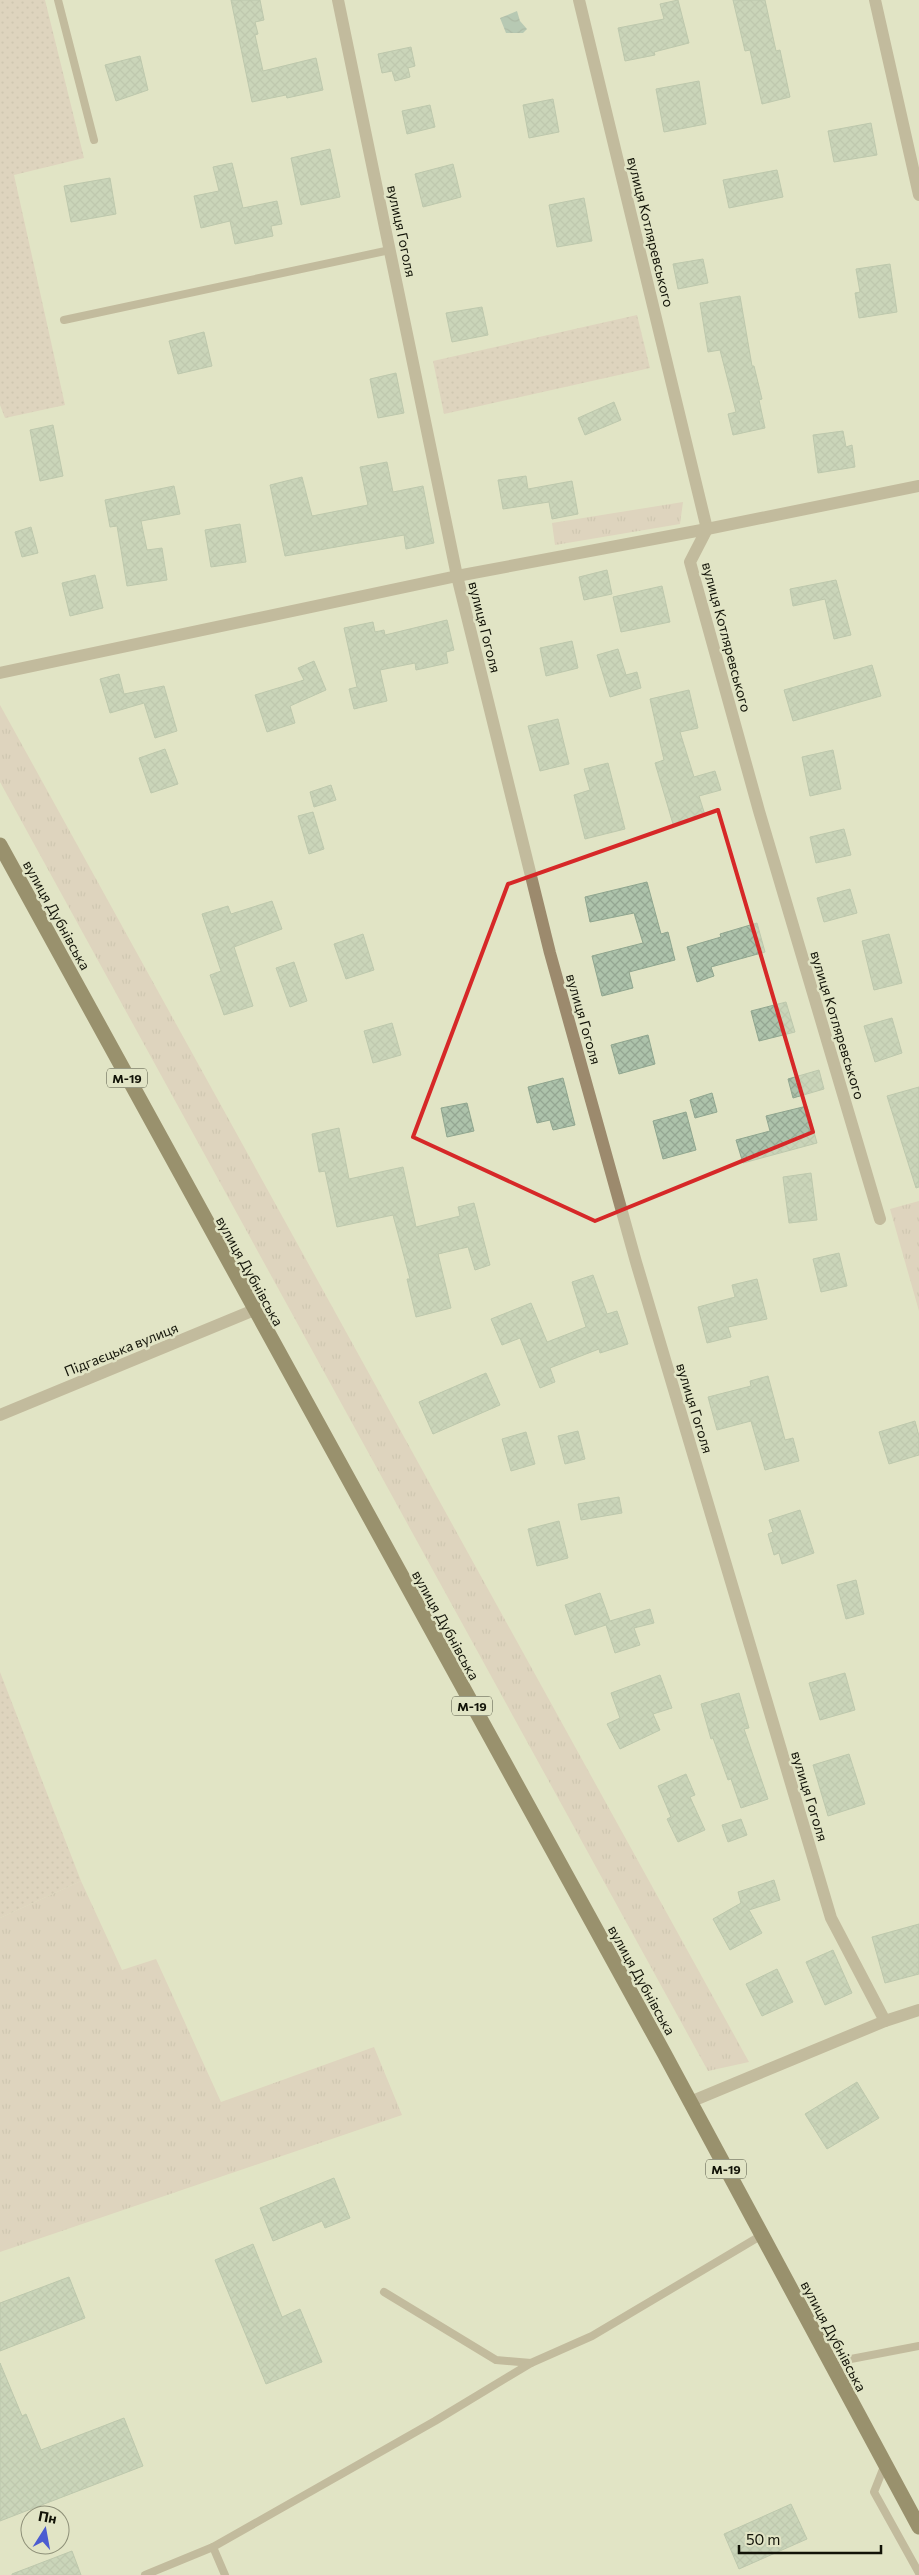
<svg xmlns="http://www.w3.org/2000/svg" width="919" height="2575" font-family="Commissioner,sans-serif">
<style>
.grass{fill:url(#grass-tufts)}
.garden{fill:url(#garden-dots)}
.water{fill:url(#water-waves)}
.building{fill:url(#building-cross-hatch);stroke:#90a68f}
.lines{fill:none;stroke-linecap:round;stroke-linejoin:round}
.lane{stroke:#9c8a6d;stroke-width:8}
.street{stroke:#9c8a6d;stroke-width:12}
.highway{stroke:#422e04;stroke-width:15}
.marked{fill:none;stroke:#d62828;stroke-width:4;stroke-linejoin:round}
.labels{text-anchor:middle;dominant-baseline:central;stroke-width:5;stroke-linejoin:round;paint-order:stroke}
.shield{fill:#e1e4c5;stroke:#4f5140;stroke-width:1}
.shield-label{font-size:12px;font-weight:bold;fill:#111207}
.street-label{font-size:14px;fill:#111207;stroke:#e1e4c5}
</style>
<defs>
<pattern id="grass-tufts" width="24" height="20" patternUnits="userSpaceOnUse" patternTransform="scale(1.25)"><rect width="24" height="20" fill="#d9c1b5"/><path d="M3 7l-1-3M5 7V3M7 7l1-3M15 17l-1-3M17 17v-4M19 17l1-3" fill="none" stroke="#b9a59a"/></pattern>
<pattern id="garden-dots" width="8" height="8" patternUnits="userSpaceOnUse" patternTransform="scale(1.25)"><rect width="8" height="8" fill="#d9c1b5"/><path d="M2 2h.1M6 6h.1" fill="none" stroke="#b9a59a" stroke-width="1.8" stroke-linecap="round"/></pattern>
<pattern id="water-waves" width="16" height="10" patternUnits="userSpaceOnUse" patternTransform="scale(1.25)"><rect width="16" height="10" fill="#84a99e"/><path d="M0 5q4-4 8 0t8 0" fill="none" stroke="#6b887f"/></pattern>
<pattern id="building-cross-hatch" width="8" height="8" patternUnits="userSpaceOnUse" patternTransform="scale(1.25)"><rect width="8" height="8" fill="#adc3ab"/><path d="M0 0l8 8M0 8l8-8" fill="none" stroke="#94a692"/></pattern>
</defs>
<rect width="100%" height="100%" fill="#e1e4c5"/>
<g class="grass">
<path d="M 683,502 L 680,524 L 555,545 L 552,523 Z"/>
<path d="M 0,705 L 749,2062 L 708,2071 L 0,782 Z"/>
<path d="M 919,1201 L 919,1311 L 890,1209 Z"/>
<path d="M 81,1881 L 122,1970 L 156,1959 L 221,2102 L 374,2047 L 402,2115 L 0,2252 L 0,1918 Z"/>
</g>
<g class="garden">
<path d="M 0,0 L 45,0 L 84,158 L 14,175 L 65,405 L 5,418 L 0,405 Z"/>
<path d="M 637,315 L 650,368 L 444,414 L 433,361 Z"/>
<path d="M 0,1672 L 81,1881 L 0,1918 Z"/>
</g>
<path class="water" d="M 517,11 L 520,21 L 527,29 L 523,33 L 506,33 L 500,18 Z"/>
<g class="building">
<path d="M 231,0 L 260,0 L 264,20 L 255,22 L 258,34 L 255,35 L 263,71 L 316,58 L 323,90 L 287,98 L 286,95 L 252,102 Z"/>
<path d="M 678,0 L 689,43 L 654,52 L 655,55 L 625,61 L 618,28 L 664,19 L 660,4 Z"/>
<path d="M 733,0 L 765,0 L 776,51 L 780,50 L 790,97 L 762,104 L 750,50 L 745,51 Z"/>
<path d="M 411,47 L 415,66 L 408,68 L 410,77 L 395,81 L 392,71 L 382,73 L 378,54 Z"/>
<path d="M 140,56 L 148,90 L 116,101 L 105,65 Z"/>
<path d="M 699,81 L 706,124 L 664,132 L 656,89 Z"/>
<path d="M 553,99 L 559,132 L 529,138 L 523,105 Z"/>
<path d="M 430,105 L 435,127 L 407,134 L 402,111 Z"/>
<path d="M 871,123 L 877,155 L 834,162 L 828,131 Z"/>
<path d="M 330,149 L 340,197 L 301,205 L 291,158 Z"/>
<path d="M 232,163 L 243,208 L 277,201 L 282,224 L 271,226 L 273,236 L 235,244 L 230,221 L 201,228 L 194,196 L 219,191 L 213,167 Z"/>
<path d="M 453,164 L 461,197 L 423,207 L 415,174 Z"/>
<path d="M 777,170 L 783,197 L 729,208 L 723,180 Z"/>
<path d="M 110,178 L 116,214 L 71,222 L 64,186 Z"/>
<path d="M 584,198 L 592,241 L 557,247 L 549,205 Z"/>
<path d="M 703,259 L 708,283 L 678,289 L 673,264 Z"/>
<path d="M 890,264 L 897,312 L 859,318 L 855,293 L 860,292 L 856,269 Z"/>
<path d="M 740,296 L 752,366 L 754,366 L 762,399 L 759,400 L 765,428 L 733,435 L 728,414 L 736,412 L 720,350 L 708,352 L 700,303 Z"/>
<path d="M 482,307 L 488,335 L 452,342 L 446,313 Z"/>
<path d="M 204,332 L 212,366 L 178,374 L 169,341 Z"/>
<path d="M 396,373 L 404,413 L 378,418 L 370,379 Z"/>
<path d="M 614,402 L 621,420 L 585,435 L 578,418 Z"/>
<path d="M 53,425 L 63,476 L 40,481 L 30,430 Z"/>
<path d="M 843,431 L 846,447 L 852,445 L 855,467 L 818,473 L 813,435 Z"/>
<path d="M 387,462 L 393,492 L 423,486 L 434,543 L 406,549 L 404,535 L 285,556 L 270,485 L 302,477 L 312,516 L 368,505 L 360,467 Z"/>
<path d="M 526,476 L 528,489 L 572,481 L 578,514 L 552,519 L 549,502 L 503,509 L 498,480 Z"/>
<path d="M 174,486 L 180,514 L 141,521 L 147,550 L 162,548 L 167,580 L 127,586 L 117,526 L 110,527 L 105,500 Z"/>
<path d="M 240,524 L 246,562 L 211,567 L 205,530 Z"/>
<path d="M 31,527 L 38,553 L 22,557 L 15,532 Z"/>
<path d="M 607,570 L 612,594 L 584,600 L 579,577 Z"/>
<path d="M 95,575 L 103,608 L 70,616 L 62,583 Z"/>
<path d="M 836,580 L 851,635 L 834,639 L 825,599 L 793,606 L 790,589 Z"/>
<path d="M 662,586 L 670,622 L 621,632 L 613,597 Z"/>
<path d="M 447,620 L 454,650 L 446,652 L 448,663 L 416,670 L 415,663 L 380,670 L 387,701 L 354,709 L 349,689 L 357,687 L 344,628 L 373,622 L 375,632 L 384,630 L 385,635 Z"/>
<path d="M 572,641 L 578,668 L 546,676 L 540,648 Z"/>
<path d="M 618,649 L 626,675 L 637,672 L 641,688 L 610,697 L 597,655 Z"/>
<path d="M 314,661 L 326,690 L 290,706 L 295,723 L 267,732 L 255,695 L 304,680 L 298,668 Z"/>
<path d="M 872,665 L 881,696 L 793,721 L 784,690 Z"/>
<path d="M 119,674 L 124,694 L 164,686 L 177,731 L 155,738 L 144,703 L 110,713 L 100,679 Z"/>
<path d="M 689,690 L 698,728 L 680,732 L 694,777 L 715,771 L 721,790 L 699,796 L 705,815 L 673,824 L 655,763 L 664,760 L 650,699 Z"/>
<path d="M 558,719 L 569,764 L 540,771 L 528,726 Z"/>
<path d="M 165,749 L 178,784 L 151,793 L 139,758 Z"/>
<path d="M 833,750 L 841,789 L 810,796 L 802,757 Z"/>
<path d="M 608,763 L 625,829 L 585,839 L 574,795 L 590,790 L 584,769 Z"/>
<path d="M 331,785 L 336,800 L 314,807 L 310,792 Z"/>
<path d="M 313,812 L 324,849 L 309,854 L 298,816 Z"/>
<path d="M 844,829 L 851,855 L 816,863 L 810,837 Z"/>
<path d="M 647,882 L 661,934 L 668,932 L 675,960 L 629,972 L 633,988 L 602,996 L 592,956 L 643,943 L 634,913 L 590,922 L 585,897 Z"/>
<path d="M 850,889 L 857,913 L 824,922 L 817,898 Z"/>
<path d="M 272,901 L 282,929 L 234,947 L 253,1006 L 224,1015 L 210,975 L 221,971 L 202,914 L 228,906 L 231,914 Z"/>
<path d="M 757,923 L 765,952 L 711,967 L 714,976 L 697,982 L 687,947 L 721,937 L 720,934 Z"/>
<path d="M 363,934 L 374,970 L 346,979 L 334,944 Z"/>
<path d="M 889,934 L 902,983 L 874,990 L 862,941 Z"/>
<path d="M 294,962 L 307,1001 L 290,1007 L 276,968 Z"/>
<path d="M 786,1002 L 795,1032 L 759,1041 L 751,1011 Z"/>
<path d="M 892,1018 L 902,1053 L 875,1062 L 864,1026 Z"/>
<path d="M 392,1023 L 401,1055 L 373,1063 L 364,1031 Z"/>
<path d="M 648,1035 L 655,1064 L 619,1074 L 611,1045 Z"/>
<path d="M 819,1070 L 824,1089 L 793,1098 L 788,1079 Z"/>
<path d="M 563,1078 L 575,1125 L 553,1130 L 550,1120 L 537,1123 L 528,1087 Z"/>
<path d="M 919,1087 L 919,1187 L 916,1188 L 887,1096 Z"/>
<path d="M 712,1093 L 717,1112 L 695,1118 L 690,1100 Z"/>
<path d="M 467,1103 L 474,1131 L 447,1137 L 441,1108 Z"/>
<path d="M 807,1106 L 817,1143 L 743,1163 L 736,1140 L 770,1131 L 766,1116 Z"/>
<path d="M 686,1112 L 696,1150 L 663,1159 L 653,1121 Z"/>
<path d="M 339,1128 L 349,1179 L 403,1167 L 416,1227 L 460,1216 L 458,1207 L 474,1203 L 490,1265 L 475,1270 L 468,1247 L 438,1254 L 451,1308 L 416,1317 L 407,1279 L 410,1279 L 393,1215 L 337,1227 L 325,1171 L 319,1172 L 312,1134 Z"/>
<path d="M 811,1173 L 817,1220 L 789,1223 L 783,1177 Z"/>
<path d="M 839,1253 L 847,1286 L 821,1292 L 813,1259 Z"/>
<path d="M 593,1275 L 607,1314 L 617,1311 L 628,1344 L 600,1353 L 599,1349 L 550,1368 L 555,1382 L 540,1388 L 520,1338 L 502,1345 L 491,1319 L 531,1303 L 547,1342 L 586,1327 L 572,1282 Z"/>
<path d="M 757,1279 L 767,1319 L 728,1327 L 731,1337 L 707,1343 L 698,1307 L 735,1297 L 732,1285 Z"/>
<path d="M 486,1373 L 500,1405 L 433,1434 L 419,1402 Z"/>
<path d="M 768,1376 L 785,1440 L 793,1438 L 799,1461 L 765,1470 L 751,1421 L 717,1430 L 708,1397 L 751,1386 L 750,1381 Z"/>
<path d="M 915,1421 L 919,1436 L 919,1455 L 889,1464 L 879,1432 Z"/>
<path d="M 578,1431 L 585,1459 L 565,1464 L 558,1436 Z"/>
<path d="M 526,1432 L 535,1464 L 511,1471 L 502,1439 Z"/>
<path d="M 619,1497 L 622,1513 L 581,1520 L 578,1504 Z"/>
<path d="M 800,1510 L 814,1553 L 782,1564 L 779,1553 L 774,1555 L 768,1534 L 773,1532 L 769,1520 Z"/>
<path d="M 559,1521 L 568,1558 L 537,1566 L 528,1529 Z"/>
<path d="M 856,1580 L 864,1614 L 846,1619 L 837,1585 Z"/>
<path d="M 600,1593 L 610,1621 L 650,1609 L 654,1623 L 634,1628 L 640,1645 L 615,1653 L 606,1625 L 575,1635 L 565,1605 Z"/>
<path d="M 845,1673 L 855,1710 L 820,1720 L 809,1683 Z"/>
<path d="M 660,1675 L 672,1708 L 653,1714 L 660,1730 L 620,1749 L 607,1724 L 620,1718 L 611,1693 Z"/>
<path d="M 739,1693 L 749,1728 L 744,1729 L 768,1799 L 741,1808 L 731,1779 L 728,1780 L 713,1738 L 711,1739 L 701,1704 Z"/>
<path d="M 849,1754 L 865,1804 L 828,1816 L 813,1765 Z"/>
<path d="M 686,1774 L 695,1795 L 690,1797 L 705,1830 L 678,1842 L 667,1819 L 671,1817 L 658,1786 Z"/>
<path d="M 741,1819 L 747,1835 L 728,1842 L 722,1825 Z"/>
<path d="M 774,1880 L 780,1900 L 749,1910 L 762,1933 L 730,1950 L 713,1919 L 741,1903 L 738,1892 Z"/>
<path d="M 919,1924 L 919,1974 L 885,1983 L 872,1937 Z"/>
<path d="M 833,1950 L 852,1993 L 825,2005 L 806,1962 Z"/>
<path d="M 777,1969 L 793,2002 L 762,2016 L 746,1984 Z"/>
<path d="M 857,2082 L 879,2118 L 827,2149 L 805,2114 Z"/>
<path d="M 334,2178 L 350,2218 L 325,2228 L 322,2221 L 273,2241 L 260,2208 Z"/>
<path d="M 253,2244 L 282,2317 L 300,2309 L 322,2362 L 266,2384 L 215,2260 Z"/>
<path d="M 69,2277 L 85,2318 L 0,2351 L 0,2303 Z"/>
<path d="M 0,2363 L 22,2416 L 26,2414 L 41,2450 L 124,2418 L 143,2466 L 0,2521 Z"/>
<path d="M 791,2504 L 807,2539 L 739,2569 L 724,2534 Z"/>
<path d="M 72,2551 L 81,2575 L 12,2575 L 12,2574 Z"/>
</g>
<g class="lines">
<g class="lane">
<path d="M 58,0 L 94,140"/>
<path d="M 64,320 L 390,250"/>
<path d="M 384,2292 L 496,2360 L 531,2363"/>
<path d="M 830,2363 L 919,2346"/>
<path d="M 885,2464 L 874,2492 L 919,2573"/>
<path d="M 213,2547 L 225,2575"/>
<path d="M 145,2575 L 213,2547 L 435,2421 L 531,2363 L 592,2336 L 762,2235"/>
</g>
<g class="street">
<path d="M 338,0 L 457,576 L 550,953 L 636,1262 L 831,1918 L 885,2021"/>
<path d="M 579,0 L 707,529 L 690,562 L 759,811 L 880,1219"/>
<path d="M 875,0 L 919,195"/>
<path d="M 0,673 L 457,576 L 707,529 L 919,486"/>
<path d="M 0,1415 L 254,1310"/>
<path d="M 690,2102 L 885,2021 L 919,2010"/>
</g>
<path class="highway" d="M 0,845 L 664,2053 L 919,2527"/>
</g>
<path d="M0 0H919V2575H0ZM 718,810 L 813,1132 L 595,1221 L 413,1137 L 508,884 Z" fill="#e1e4c5" fill-opacity=".55" fill-rule="evenodd"/>
<path class="marked" d="M 718,810 L 813,1132 L 595,1221 L 413,1137 L 508,884 Z"/>
<g class="labels">
<g class="shield">
<rect x="107" y="1068.5" width="40" height="19" rx="4"/>
<rect x="452" y="1696.5" width="40" height="19" rx="4"/>
<rect x="706" y="2159.5" width="40" height="19" rx="4"/>
</g>
<g class="shield-label">
<text x="127" y="1078">М-19</text>
<text x="472" y="1706">М-19</text>
<text x="726" y="2169">М-19</text>
</g>
<g class="street-label">
<text transform="translate(402 231) rotate(78)">вулиця Гоголя</text>
<text transform="translate(651 232) rotate(76)">вулиця Котляревського</text>
<text transform="translate(485 627) rotate(76)">вулиця Гоголя</text>
<text transform="translate(727 637) rotate(75)">вулиця Котляревського</text>
<text transform="translate(57 915) rotate(61)">вулиця Дубнівська</text>
<text transform="translate(584 1019) rotate(74)">вулиця Гоголя</text>
<text transform="translate(838 1025) rotate(73)">вулиця Котляревського</text>
<text transform="translate(250 1271) rotate(61)">вулиця Дубнівська</text>
<text transform="translate(121 1349) rotate(-22)">Підгаєцька вулиця</text>
<text transform="translate(695 1408) rotate(73)">вулиця Гоголя</text>
<text transform="translate(446 1625) rotate(61)">вулиця Дубнівська</text>
<text transform="translate(810 1796) rotate(73)">вулиця Гоголя</text>
<text transform="translate(642 1980) rotate(61)">вулиця Дубнівська</text>
<text transform="translate(834 2336) rotate(62)">вулиця Дубнівська</text>
</g>
</g>
<g transform="translate(45 2530) rotate(11)"><circle r="24" fill="#e1e4c5" stroke="#8e9079"/>
<path d="M0-4L9 19L0 12L-9 19Z" fill="#4b5cd1"/>
<text y="-8" font-size="14" font-weight="bold" text-anchor="middle" fill="#111207">Пн</text>
</g>
<path d="M739 2545v8h142v-8" fill="none" stroke="#111207" stroke-width="2.5"/>
<text x="746" y="2545" font-size="15" fill="#111207" stroke="#e1e4c5" stroke-width="4" paint-order="stroke">50 m</text>
</svg>
